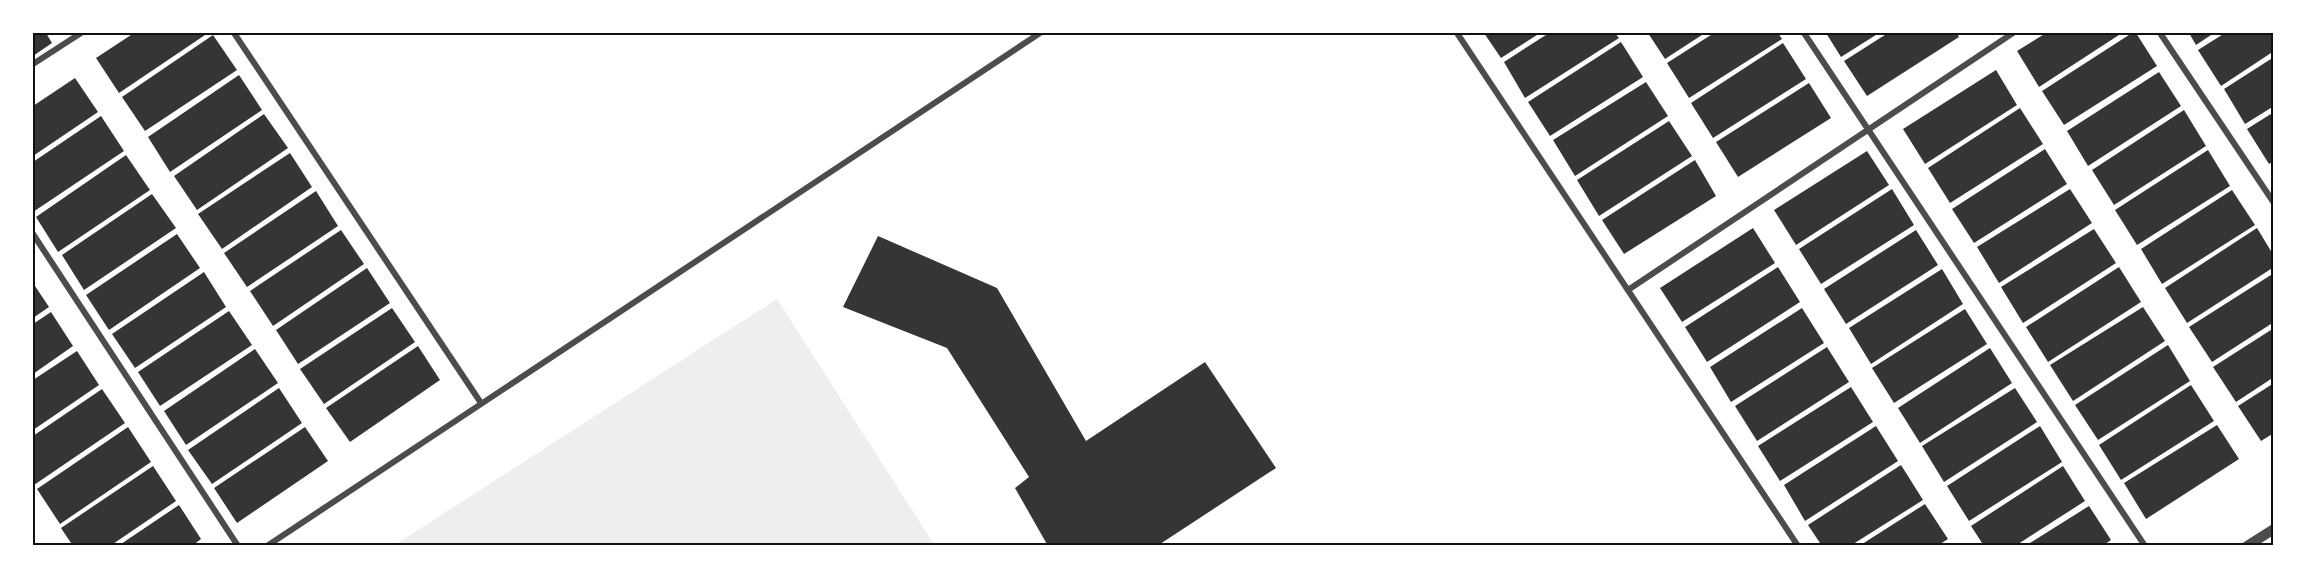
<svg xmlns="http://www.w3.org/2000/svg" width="2307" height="579" font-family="'Golos Text',sans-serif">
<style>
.green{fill:#eee}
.building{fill:#353535}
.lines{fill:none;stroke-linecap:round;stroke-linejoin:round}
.minor{stroke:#4c4c4c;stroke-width:6}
.tertiary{stroke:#4c4c4c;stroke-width:10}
.neatline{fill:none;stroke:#111;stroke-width:2}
</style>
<rect width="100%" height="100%" fill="#fff"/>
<path class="green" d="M 777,299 L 935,546 L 393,546 Z"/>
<g class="building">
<path d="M 33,33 L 46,33 L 52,43 L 33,56 Z"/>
<path d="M 134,33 L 208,33 L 119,93 L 96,58 Z"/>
<path d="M 1484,33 L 1540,33 L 1501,58 Z"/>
<path d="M 1549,33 L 1615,33 L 1619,38 L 1525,98 L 1504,62 Z"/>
<path d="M 1648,33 L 1705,33 L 1665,59 Z"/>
<path d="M 1714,33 L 1778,33 L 1782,39 L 1689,98 L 1667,63 Z"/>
<path d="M 1826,33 L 1879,33 L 1841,57 Z"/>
<path d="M 1888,33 L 1957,33 L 1959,37 L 1867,96 L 1844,61 Z"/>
<path d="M 2046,33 L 2122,33 L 2039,87 L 2017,51 Z"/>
<path d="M 2132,33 L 2136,33 L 2157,66 L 2064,125 L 2042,91 Z"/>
<path d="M 2189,33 L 2214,33 L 2196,45 Z"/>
<path d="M 2225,33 L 2274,33 L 2274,51 L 2221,86 L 2198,50 Z"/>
<path d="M 213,35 L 237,70 L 145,131 L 122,97 Z"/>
<path d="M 1621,42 L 1643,77 L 1550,136 L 1528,102 Z"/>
<path d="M 1783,43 L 1806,79 L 1713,138 L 1691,103 Z"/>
<path d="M 2274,57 L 2274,106 L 2245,124 L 2224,89 Z"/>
<path d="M 1996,70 L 2017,105 L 1925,164 L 1903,129 Z"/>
<path d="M 2159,72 L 2181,106 L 2088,166 L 2067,131 Z"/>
<path d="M 239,75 L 262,110 L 170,172 L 148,137 Z"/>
<path d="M 75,78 L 98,112 L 33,156 L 33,106 Z"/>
<path d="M 1646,82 L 1668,116 L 1575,176 L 1553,140 Z"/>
<path d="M 1809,83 L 1831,118 L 1738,177 L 1716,142 Z"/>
<path d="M 2020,108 L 2043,144 L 1950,203 L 1928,168 Z"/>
<path d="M 2184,110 L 2206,146 L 2114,205 L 2092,170 Z"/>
<path d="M 2274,112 L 2274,161 L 2269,164 L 2247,129 Z"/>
<path d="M 264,114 L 288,148 L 197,210 L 174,176 Z"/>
<path d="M 101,116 L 124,151 L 33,212 L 33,162 Z"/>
<path d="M 1669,121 L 1692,156 L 1599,216 L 1577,180 Z"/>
<path d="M 2045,149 L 2067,184 L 1974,243 L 1952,209 Z"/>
<path d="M 2208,150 L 2230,186 L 2137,245 L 2115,210 Z"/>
<path d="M 1867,151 L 1889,185 L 1796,245 L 1774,210 Z"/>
<path d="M 290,153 L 312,187 L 222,249 L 198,214 Z"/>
<path d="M 126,155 L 150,190 L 58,252 L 36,217 Z"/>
<path d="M 1695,160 L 1716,196 L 1624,254 L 1602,220 Z"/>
<path d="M 1892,189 L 1914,225 L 1821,284 L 1799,249 Z"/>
<path d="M 2070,189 L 2092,223 L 1999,283 L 1977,247 Z"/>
<path d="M 2232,190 L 2255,225 L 2162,284 L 2141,249 Z"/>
<path d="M 316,191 L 338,226 L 247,287 L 224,253 Z"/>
<path d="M 152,194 L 176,228 L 84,290 L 62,255 Z"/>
<path d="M 1753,228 L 1775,263 L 1682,322 L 1660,288 Z"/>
<path d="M 2257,228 L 2274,256 L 2274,267 L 2187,323 L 2165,288 Z"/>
<path d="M 2094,229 L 2116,263 L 2023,323 L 2001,287 Z"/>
<path d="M 341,230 L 364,264 L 273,326 L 250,291 Z"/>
<path d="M 1916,230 L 1938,265 L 1846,324 L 1824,289 Z"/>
<path d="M 177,234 L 200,268 L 109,330 L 86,295 Z"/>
<path d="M 878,236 L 997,288 L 1086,441 L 1205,362 L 1276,468 L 1157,546 L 1048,546 L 1015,488 L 1029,477 L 947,348 L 843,307 Z"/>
<path d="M 1778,267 L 1800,302 L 1707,362 L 1685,327 Z"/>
<path d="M 2119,267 L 2141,302 L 2048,362 L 2026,327 Z"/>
<path d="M 367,268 L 390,303 L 298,364 L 276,330 Z"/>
<path d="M 1942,269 L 1963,304 L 1871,364 L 1849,328 Z"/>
<path d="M 204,272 L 226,307 L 135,368 L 112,334 Z"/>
<path d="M 2274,273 L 2274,322 L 2212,362 L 2189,327 Z"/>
<path d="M 33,283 L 49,307 L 33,318 Z"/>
<path d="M 2143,307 L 2165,341 L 2073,401 L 2050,365 Z"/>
<path d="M 392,308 L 415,342 L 324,404 L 300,369 Z"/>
<path d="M 1802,308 L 1824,343 L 1731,402 L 1710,367 Z"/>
<path d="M 1965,309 L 1987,344 L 1894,403 L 1872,368 Z"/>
<path d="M 229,311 L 252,345 L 160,406 L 138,372 Z"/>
<path d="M 51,312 L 73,346 L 33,374 L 33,324 Z"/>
<path d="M 2274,328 L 2274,377 L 2236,402 L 2213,367 Z"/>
<path d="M 2168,345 L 2190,381 L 2098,440 L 2075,405 Z"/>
<path d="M 418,346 L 440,380 L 350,442 L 326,408 Z"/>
<path d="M 1827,347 L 1849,382 L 1757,441 L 1735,406 Z"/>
<path d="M 1990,348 L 2012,383 L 1920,443 L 1898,408 Z"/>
<path d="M 255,349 L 278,383 L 186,445 L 164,411 Z"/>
<path d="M 77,351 L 99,385 L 33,430 L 33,380 Z"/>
<path d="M 2274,383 L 2274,433 L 2261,441 L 2238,406 Z"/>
<path d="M 2191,385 L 2214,421 L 2121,480 L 2099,445 Z"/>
<path d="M 1851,387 L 1873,422 L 1780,481 L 1758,446 Z"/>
<path d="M 279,388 L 302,423 L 212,484 L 188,450 Z"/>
<path d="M 2015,388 L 2037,422 L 1944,482 L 1922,446 Z"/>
<path d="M 102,389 L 125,423 L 34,485 L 33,436 Z"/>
<path d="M 2217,425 L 2239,459 L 2146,519 L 2124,483 Z"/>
<path d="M 1876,426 L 1898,461 L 1805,521 L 1784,485 Z"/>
<path d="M 2040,426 L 2062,462 L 1969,521 L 1947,486 Z"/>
<path d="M 128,427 L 151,462 L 60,524 L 37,489 Z"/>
<path d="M 305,427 L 328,461 L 237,523 L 214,488 Z"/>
<path d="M 1901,465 L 1923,500 L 1850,546 L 1822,546 L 1808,525 Z"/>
<path d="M 153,466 L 176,501 L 110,546 L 73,546 L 61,528 Z"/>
<path d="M 2063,466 L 2085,501 L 2015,546 L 1984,546 L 1971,526 Z"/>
<path d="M 1925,504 L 1948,539 L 1937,546 L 1859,546 Z"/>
<path d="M 179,505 L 201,539 L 192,546 L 118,546 Z"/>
<path d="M 2089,506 L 2111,540 L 2102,546 L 2025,546 Z"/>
</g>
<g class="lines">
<g class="minor">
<path d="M 234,33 L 481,403"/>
<path d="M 1457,33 L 1798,546"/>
<path d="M 1804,33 L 2145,546"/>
<path d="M 2160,33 L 2274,203"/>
<path d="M 33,64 L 81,33"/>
<path d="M 33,234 L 238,546"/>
<path d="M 1628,290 L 2013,33"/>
<path d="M 267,546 L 1040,33"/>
</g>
<path class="tertiary" d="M 2247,546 L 2274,529"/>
</g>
<rect width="2307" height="579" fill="none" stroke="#ffffff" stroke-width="69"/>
<rect x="34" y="34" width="2238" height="510" class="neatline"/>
</svg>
